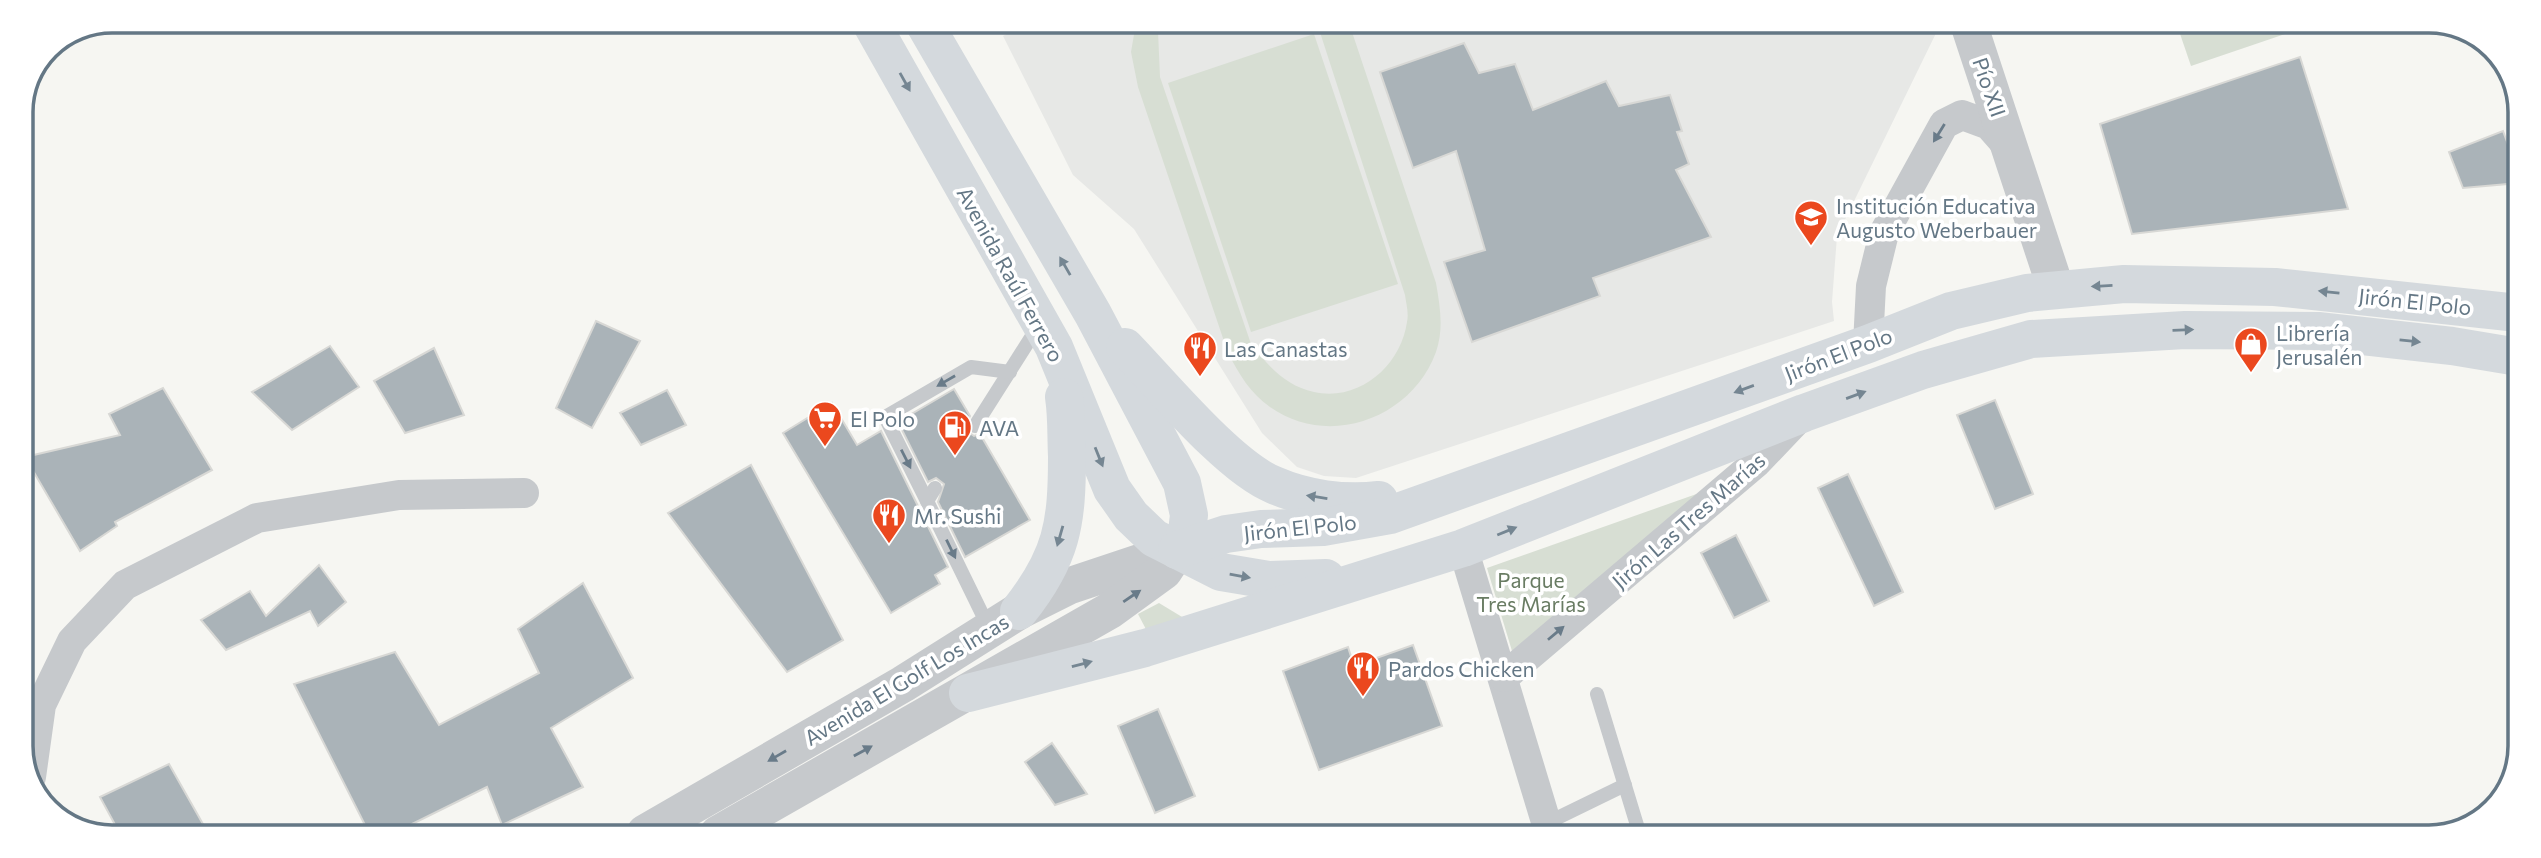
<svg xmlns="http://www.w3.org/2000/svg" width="2541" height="858" font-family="Commissioner,sans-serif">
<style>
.built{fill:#e7e8e6}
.green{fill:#d7ded3}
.building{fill:#aab3b8;stroke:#d8d8d5;stroke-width:2}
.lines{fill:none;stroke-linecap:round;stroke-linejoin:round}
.service{stroke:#c6c9cc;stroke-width:14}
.minor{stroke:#c6c9cc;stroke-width:30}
.tertiary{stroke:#c6c9cc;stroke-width:37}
.secondary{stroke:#d4d9dd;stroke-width:38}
.oneway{fill:#758692}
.oneway2{fill:#697b89}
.labels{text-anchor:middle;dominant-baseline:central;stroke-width:7;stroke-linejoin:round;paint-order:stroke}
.street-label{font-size:21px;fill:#647785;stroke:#fff}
.poi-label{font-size:21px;fill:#647785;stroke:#fff;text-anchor:start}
.park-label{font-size:21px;fill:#697c63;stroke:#fff}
.rim{fill:none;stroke:#647785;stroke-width:3.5}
</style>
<rect width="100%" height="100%" fill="#f6f6f2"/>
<path class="built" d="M 1027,23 L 1940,25 L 1837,236 L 1832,302 L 1834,321 L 1356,478 L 1324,476 L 1297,467 L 1262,433 L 1134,229 L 1073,175 L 1003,36 Z"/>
<g class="green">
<path d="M 1136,23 L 1161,23 L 1158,31 L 1160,77 L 1251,344 C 1268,366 1286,386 1314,392 C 1360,402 1401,365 1407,322 C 1409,313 1406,303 1405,295 L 1317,23 L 1349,23 L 1436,283 C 1440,306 1444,329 1436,352 C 1412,418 1329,449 1270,407 C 1250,393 1239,374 1228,353 L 1138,87 L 1131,52 Z"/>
<path d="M 2177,25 L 2309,25 L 2309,26 L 2191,66 Z"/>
<path d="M 1314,34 L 1398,284 L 1251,332 L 1168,83 Z"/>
<path d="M 1705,491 L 1512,651 L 1487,568 Z"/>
<path d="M 1159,603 L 1192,623 L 1149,635 L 1138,614 Z"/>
</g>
<g class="building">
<path d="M 1464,43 L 1479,73 L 1515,64 L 1533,110 L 1606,81 L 1619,106 L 1670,95 L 1682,131 L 1677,132 L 1689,164 L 1676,170 L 1711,237 L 1593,278 L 1600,296 L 1472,342 L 1444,262 L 1485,250 L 1456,151 L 1413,168 L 1380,72 Z"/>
<path d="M 2300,57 L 2348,209 L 2132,234 L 2100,124 Z"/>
<path d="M 2503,131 L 2519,174 L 2519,183 L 2463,188 L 2449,152 Z"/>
<path d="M 596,321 L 640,341 L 592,428 L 556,408 Z"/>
<path d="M 330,346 L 359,387 L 292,430 L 252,392 Z"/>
<path d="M 434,348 L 464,415 L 405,433 L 374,381 Z"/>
<path d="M 163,388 L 212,470 L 115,522 L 117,526 L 80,551 L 25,457 L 120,435 L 109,414 Z"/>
<path d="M 954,389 L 970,416 L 965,425 L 967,431 L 974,436 L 980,434 L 1030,520 L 965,557 L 938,502 L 944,484 L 936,478 L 928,482 L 898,422 Z"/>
<path d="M 667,390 L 686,425 L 641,445 L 620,413 Z"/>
<path d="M 1995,400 L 2033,494 L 1995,509 L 1957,415 Z"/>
<path d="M 832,403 L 857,445 L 881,431 L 948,567 L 935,575 L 940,584 L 891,613 L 783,433 Z"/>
<path d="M 751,465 L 843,640 L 787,672 L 668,513 Z"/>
<path d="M 1848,474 L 1903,592 L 1874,606 L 1818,488 Z"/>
<path d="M 1736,535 L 1769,601 L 1734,618 L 1701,553 Z"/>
<path d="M 319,565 L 346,602 L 318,626 L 310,611 L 226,650 L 201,620 L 250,591 L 266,616 Z"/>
<path d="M 583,583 L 633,678 L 551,728 L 583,787 L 502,825 L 487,787 L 394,833 L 369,833 L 294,684 L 395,652 L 439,725 L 539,673 L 518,629 Z"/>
<path d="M 1413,645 L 1442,726 L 1319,770 L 1283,671 L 1348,647 L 1354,666 Z"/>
<path d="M 1158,709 L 1195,796 L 1155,813 L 1118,726 Z"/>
<path d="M 1052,743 L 1087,794 L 1055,805 L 1025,762 Z"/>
<path d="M 169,764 L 208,833 L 119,832 L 100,797 Z"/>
</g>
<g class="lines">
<g class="service">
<path d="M 975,426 L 1039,325"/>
<path d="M 935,488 L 927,501 L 989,628"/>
<path d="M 927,501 L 885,417 L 971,367 L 1010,372"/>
<path d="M 1597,694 L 1640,835"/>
<path d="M 1547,823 L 1625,785"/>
</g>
<g class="minor">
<path d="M 1868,344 L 1871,286 L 1884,233 L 1944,124 L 1962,115 L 1989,125 L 2011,150"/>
<path d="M 1463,548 L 1550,835"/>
<path d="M 1504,677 L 1757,462 L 1798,419"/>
<path d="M 31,777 L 41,705 L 72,641 L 125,585 L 257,518 L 399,495 L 524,493"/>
</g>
<g class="tertiary">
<path d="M 1969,25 L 2056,289"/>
<path d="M 645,833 L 903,684 L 1019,611 L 1069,586 L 1177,550"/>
<path d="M 718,834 L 1109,611 L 1164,571 L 1177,551"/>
</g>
<g class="secondary">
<path d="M 871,23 L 1054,347 L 1112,489 L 1131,516 L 1154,538 L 1221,572 L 1269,580 L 1326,578"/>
<path d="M 924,23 L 1093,314 L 1182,483 L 1189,515 L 1187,532 L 1177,550"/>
<path d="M 1125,347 C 1161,384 1229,467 1274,485 C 1306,499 1344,504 1379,500"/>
<path d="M 1177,550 L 1226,534 L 1261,529 L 1323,527 L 1390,515 L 1868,344 L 1951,311 L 2027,293 L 2124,284 L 2275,287 L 2518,313"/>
<path d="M 1019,611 C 1062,557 1067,524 1067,456 C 1066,436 1067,416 1064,397"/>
<path d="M 968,693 L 1145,648 L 1463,548 L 1804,413 L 1923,370 L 2031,339 L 2185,330 L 2318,331 L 2452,346 L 2518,357"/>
</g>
</g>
<defs><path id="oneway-solid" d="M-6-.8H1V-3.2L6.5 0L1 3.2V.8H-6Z" transform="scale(1.75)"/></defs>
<g class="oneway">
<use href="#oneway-solid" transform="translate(905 82) rotate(61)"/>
<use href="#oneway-solid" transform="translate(1065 266) rotate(-120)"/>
<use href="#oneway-solid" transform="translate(2102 286) rotate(177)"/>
<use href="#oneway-solid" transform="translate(2329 292) rotate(-174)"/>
<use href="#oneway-solid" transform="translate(2183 330) rotate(-2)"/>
<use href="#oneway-solid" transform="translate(2410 341) rotate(6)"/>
<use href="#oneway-solid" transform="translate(1744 389) rotate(160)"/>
<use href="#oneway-solid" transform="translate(1856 395) rotate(-20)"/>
<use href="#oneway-solid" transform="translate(1099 457) rotate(68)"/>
<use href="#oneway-solid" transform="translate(1317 497) rotate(-171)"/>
<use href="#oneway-solid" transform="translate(1507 531) rotate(-22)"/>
<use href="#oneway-solid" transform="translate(1060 536) rotate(106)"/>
<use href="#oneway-solid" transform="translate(1240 576) rotate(10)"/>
<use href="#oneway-solid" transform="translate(1082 664) rotate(-15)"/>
</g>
<g class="oneway2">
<use href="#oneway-solid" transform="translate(1939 133) rotate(122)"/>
<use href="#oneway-solid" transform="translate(946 381) rotate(150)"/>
<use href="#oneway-solid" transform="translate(906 459) rotate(63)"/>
<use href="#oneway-solid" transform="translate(951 549) rotate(64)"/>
<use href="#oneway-solid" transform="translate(1132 596) rotate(-34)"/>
<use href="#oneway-solid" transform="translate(1556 633) rotate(-40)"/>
<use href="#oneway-solid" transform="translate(863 751) rotate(-29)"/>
<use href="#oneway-solid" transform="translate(777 756) rotate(150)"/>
</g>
<defs>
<g id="school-pin" transform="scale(1.75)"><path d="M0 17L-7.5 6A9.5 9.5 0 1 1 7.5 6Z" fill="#eb481e" stroke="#fff"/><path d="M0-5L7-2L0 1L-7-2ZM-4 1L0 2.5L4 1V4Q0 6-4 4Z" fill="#fff"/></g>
<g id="shop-pin" transform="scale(1.75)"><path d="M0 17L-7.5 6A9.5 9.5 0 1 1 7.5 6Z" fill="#eb481e" stroke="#fff"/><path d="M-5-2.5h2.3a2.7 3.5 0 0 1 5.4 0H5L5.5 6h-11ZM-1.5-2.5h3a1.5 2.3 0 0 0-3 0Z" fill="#fff"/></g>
<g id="restaurant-pin" transform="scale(1.75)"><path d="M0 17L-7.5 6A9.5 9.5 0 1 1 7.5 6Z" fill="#eb481e" stroke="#fff"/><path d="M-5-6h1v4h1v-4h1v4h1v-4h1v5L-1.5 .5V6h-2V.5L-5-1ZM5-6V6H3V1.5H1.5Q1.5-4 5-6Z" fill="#fff"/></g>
<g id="supermarket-pin" transform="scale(1.75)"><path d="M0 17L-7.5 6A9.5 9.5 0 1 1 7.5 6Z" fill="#eb481e" stroke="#fff"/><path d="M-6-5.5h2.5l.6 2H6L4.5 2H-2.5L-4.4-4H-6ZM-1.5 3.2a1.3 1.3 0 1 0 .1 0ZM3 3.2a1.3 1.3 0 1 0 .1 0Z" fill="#fff"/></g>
<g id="fuel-pin" transform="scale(1.75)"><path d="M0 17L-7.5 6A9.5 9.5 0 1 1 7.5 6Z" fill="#eb481e" stroke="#fff"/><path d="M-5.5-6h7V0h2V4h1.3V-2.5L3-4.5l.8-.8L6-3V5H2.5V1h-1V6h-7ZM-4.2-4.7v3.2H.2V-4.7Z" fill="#fff"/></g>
</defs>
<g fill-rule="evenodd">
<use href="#school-pin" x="1811" y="217"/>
<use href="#shop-pin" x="2251" y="344"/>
<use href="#restaurant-pin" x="1200" y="348"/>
<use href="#supermarket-pin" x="825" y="418"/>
<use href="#fuel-pin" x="955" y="427"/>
<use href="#restaurant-pin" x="889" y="515"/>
<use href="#restaurant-pin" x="1363" y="668"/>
</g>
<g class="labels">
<g class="street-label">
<text transform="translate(1990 87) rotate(71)">Pío XII</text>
<text transform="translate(1011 274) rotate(61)">Avenida Raúl Ferrero</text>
<text transform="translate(2415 301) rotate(6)">Jirón El Polo</text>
<text transform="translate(1838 354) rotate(-21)">Jirón El Polo</text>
<text transform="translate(1688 520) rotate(-41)">Jirón Las Tres Marías</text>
<text transform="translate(1300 527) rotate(-6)">Jirón El Polo</text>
<text transform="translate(906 679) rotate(-31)">Avenida El Golf Los Incas</text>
</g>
<g class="poi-label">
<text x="1836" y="205">Institución Educativa<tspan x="1836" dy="24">Augusto Weberbauer</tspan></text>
<text x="2276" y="332">Librería<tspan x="2276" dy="24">Jerusalén</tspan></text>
<text x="1224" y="348">Las Canastas</text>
<text x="850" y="418">El Polo</text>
<text x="979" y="427">AVA</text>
<text x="914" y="515">Mr. Sushi</text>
<text x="1388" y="668">Pardos Chicken</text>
</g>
<g class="park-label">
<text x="1531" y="579">Parque<tspan x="1531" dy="24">Tres Marías</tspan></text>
</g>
</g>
<path d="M0 0H2541V858H0ZM112 33H2429A79 79 0 0 1 2508 112V746A79 79 0 0 1 2429 825H112A79 79 0 0 1 33 746V112A79 79 0 0 1 112 33Z" fill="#fff" fill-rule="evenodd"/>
<path class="rim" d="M112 33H2429A79 79 0 0 1 2508 112V746A79 79 0 0 1 2429 825H112A79 79 0 0 1 33 746V112A79 79 0 0 1 112 33Z"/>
</svg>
